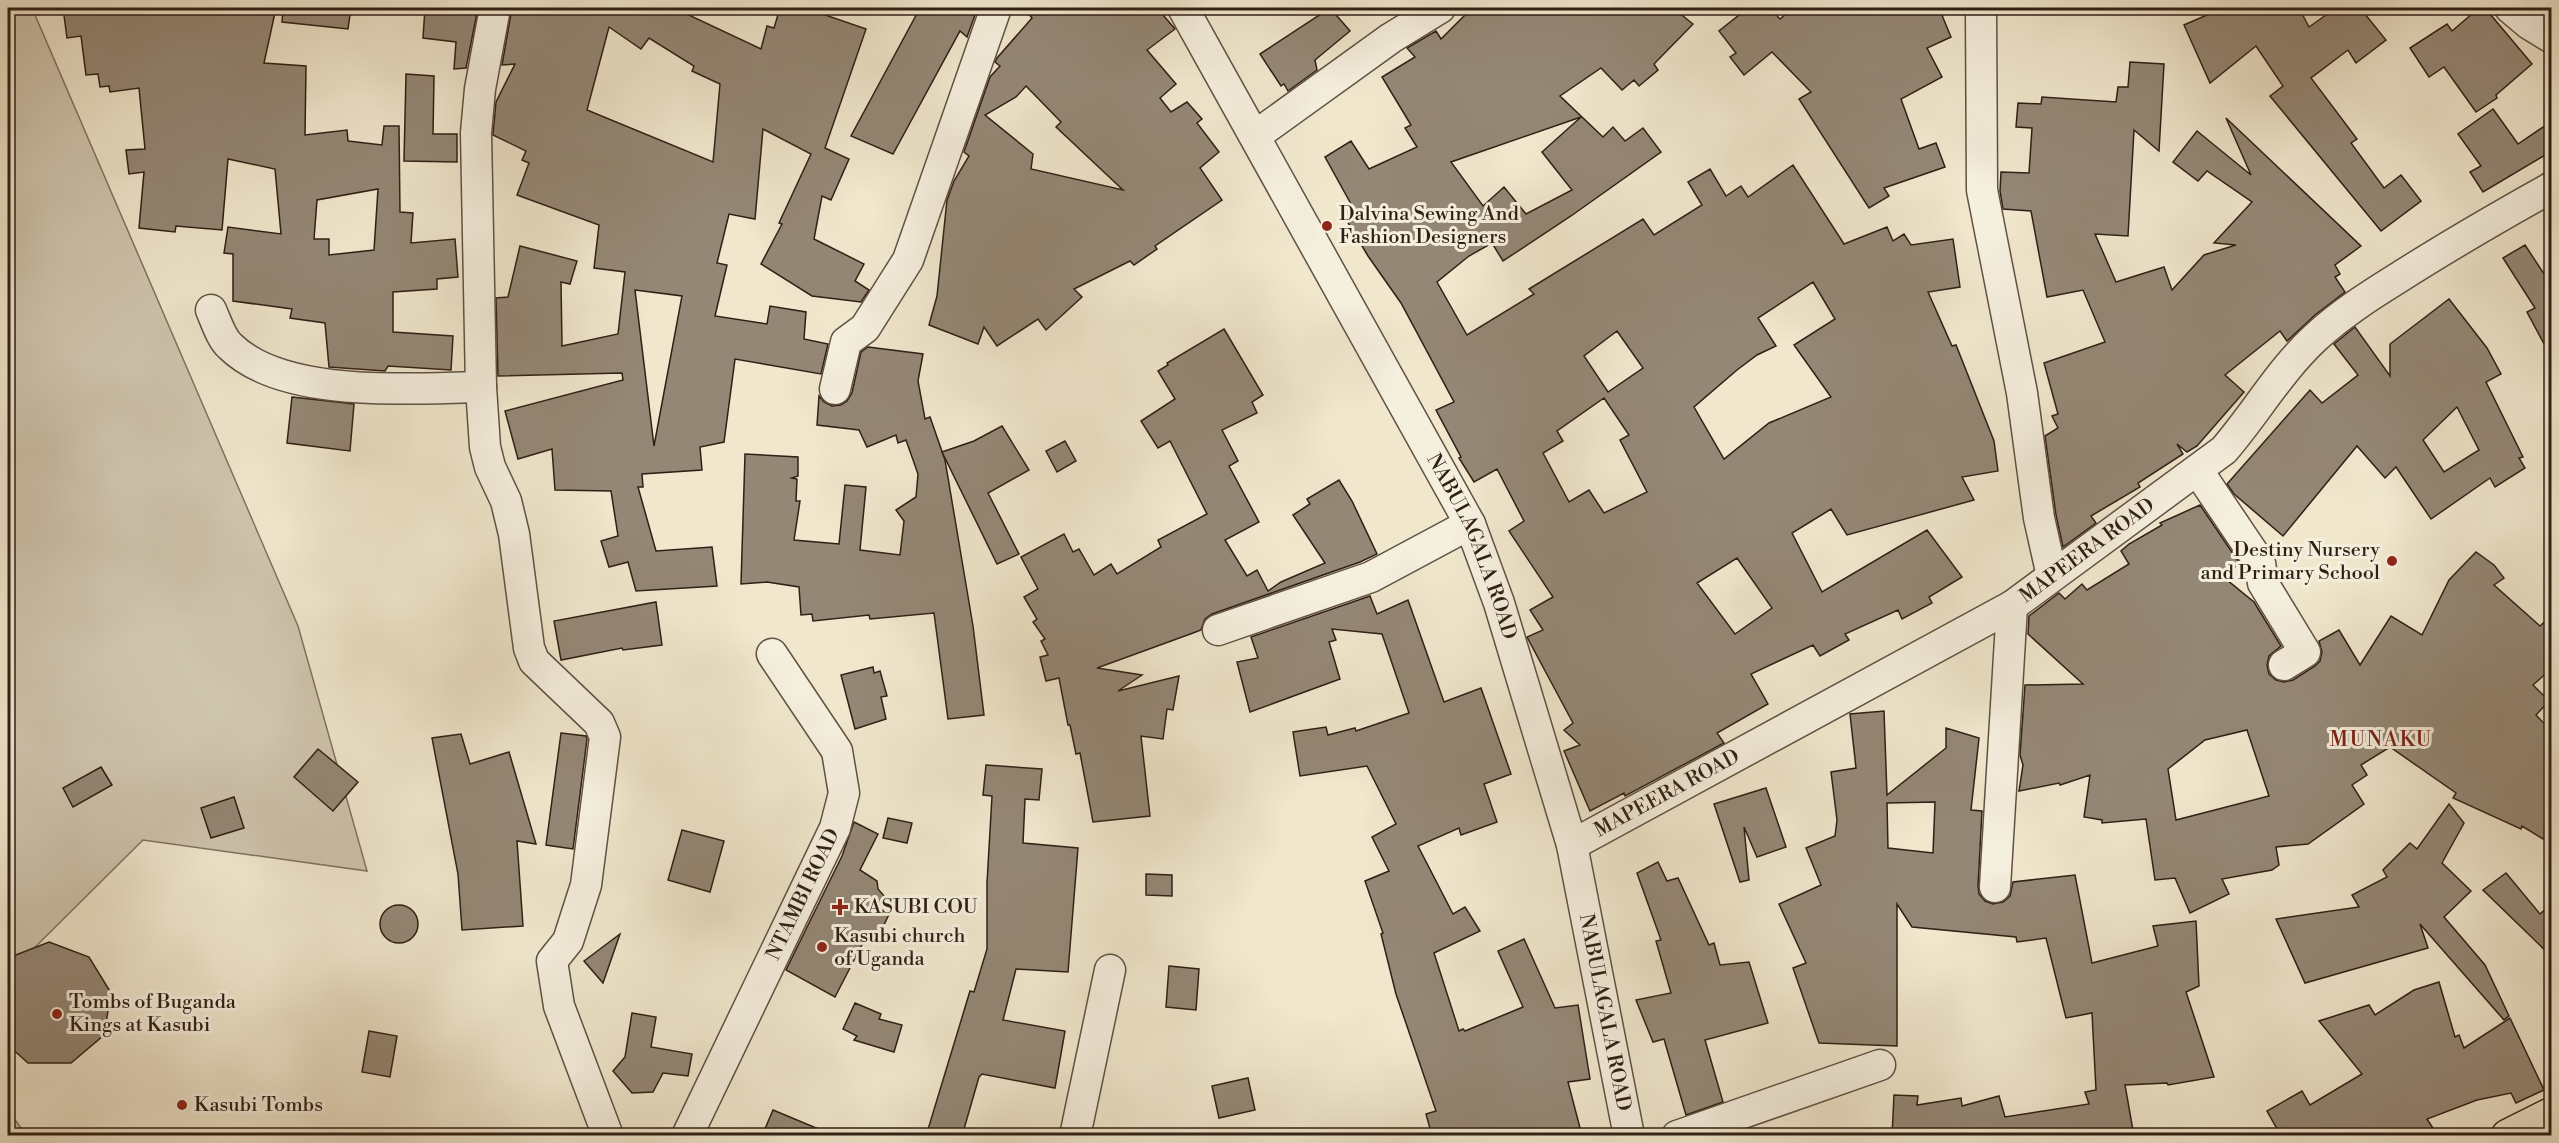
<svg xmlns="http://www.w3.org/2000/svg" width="2559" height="1143" font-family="'Libre Bodoni',serif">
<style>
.green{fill:#cfc5ae;stroke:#807262;stroke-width:1.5}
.building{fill:#948775;stroke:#301f15;stroke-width:1.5;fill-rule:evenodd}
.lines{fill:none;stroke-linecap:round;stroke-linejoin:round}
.minor-casing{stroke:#605143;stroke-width:33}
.major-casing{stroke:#301f15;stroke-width:36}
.minor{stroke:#f5efde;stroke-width:30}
.major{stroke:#f0e7cd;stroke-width:33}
.poi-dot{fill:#8f2418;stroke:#f5efde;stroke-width:2}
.labels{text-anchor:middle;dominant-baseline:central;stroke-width:6;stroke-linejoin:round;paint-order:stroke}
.poi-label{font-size:20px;fill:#301f15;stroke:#f5efde;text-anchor:start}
.street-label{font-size:20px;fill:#301f15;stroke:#f5efde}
.neighbourhood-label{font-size:21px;letter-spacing:1.5px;fill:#7a1f14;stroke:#f5efde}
</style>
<rect width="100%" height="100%" fill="#f0e7cd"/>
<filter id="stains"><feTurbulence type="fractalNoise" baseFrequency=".00333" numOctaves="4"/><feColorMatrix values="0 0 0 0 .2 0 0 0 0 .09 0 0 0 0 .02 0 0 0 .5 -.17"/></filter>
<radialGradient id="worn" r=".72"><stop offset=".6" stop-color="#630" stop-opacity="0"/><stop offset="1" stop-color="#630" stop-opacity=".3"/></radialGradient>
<g class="green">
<path d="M 8,8 L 32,8 L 298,626 L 367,871 L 143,840 L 8,974 Z"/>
<path d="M 8,1110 L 26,1135 L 8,1135 Z"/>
</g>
<g class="building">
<path d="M 63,8 L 276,8 L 264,63 L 306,66 L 305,135 L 347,130 L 348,141 L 382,145 L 384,126 L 399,126 L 400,212 L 413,213 L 411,243 L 455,239 L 458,277 L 437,279 L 437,289 L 393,292 L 393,332 L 453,336 L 451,370 L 388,366 L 385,371 L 329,367 L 325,323 L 290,318 L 292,309 L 233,301 L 233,254 L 224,253 L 228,227 L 281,234 L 275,169 L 228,159 L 222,230 L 176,226 L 175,232 L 139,228 L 144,172 L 129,174 L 126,150 L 145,149 L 139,88 L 110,92 L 109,86 L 100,87 L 98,74 L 86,75 L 81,36 L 67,38 ZM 378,189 L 374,250 L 329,255 L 329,239 L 314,239 L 317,200 Z"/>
<path d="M 283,8 L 351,8 L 348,29 L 282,22 Z"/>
<path d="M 425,8 L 478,8 L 466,68 L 454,69 L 456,42 L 423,38 Z"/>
<path d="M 512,8 L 674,8 L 761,49 L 767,26 L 774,28 L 780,8 L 805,8 L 866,29 L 825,148 L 849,159 L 831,200 L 822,196 L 814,239 L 864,264 L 855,281 L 869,290 L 861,302 L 812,296 L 761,264 L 782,224 L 779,223 L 811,154 L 763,129 L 755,219 L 729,214 L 717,263 L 727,265 L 715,316 L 767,324 L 770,306 L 806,312 L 804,339 L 828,344 L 821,374 L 735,359 L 724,442 L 700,447 L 702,470 L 642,474 L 643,487 L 638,487 L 656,551 L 712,547 L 717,586 L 636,591 L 628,562 L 609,567 L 601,541 L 618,536 L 611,491 L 555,490 L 552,449 L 518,459 L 505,411 L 623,380 L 622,373 L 498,376 L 496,298 L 508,297 L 520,246 L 577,261 L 570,284 L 561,282 L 562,346 L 618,334 L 625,272 L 594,268 L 599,225 L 517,195 L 529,163 L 522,160 L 526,151 L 493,135 L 496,102 L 515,64 L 502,65 ZM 609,27 L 641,49 L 649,38 L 694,66 L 692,71 L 720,84 L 713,162 L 587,110 ZM 635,290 L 682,296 L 654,446 Z"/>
<path d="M 920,8 L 957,8 L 975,15 L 967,37 L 960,31 L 893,154 L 851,136 Z"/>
<path d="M 1024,8 L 1157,8 L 1175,29 L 1147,50 L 1176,84 L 1160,98 L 1171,112 L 1187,102 L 1202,119 L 1197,123 L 1219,152 L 1200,168 L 1222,200 L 1155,246 L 1157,249 L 1134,265 L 1130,261 L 1074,289 L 1082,297 L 1046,330 L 1038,319 L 997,346 L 984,327 L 978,344 L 929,325 L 937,296 L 947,200 L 954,181 L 969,156 L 964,152 L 990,77 L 1000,66 L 995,62 L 997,58 L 1032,18 ZM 1026,86 L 1061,122 L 1056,127 L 1123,190 L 1031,169 L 1033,154 L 985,115 L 1016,97 Z"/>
<path d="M 1330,8 L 1350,31 L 1315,60 L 1317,70 L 1288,91 L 1284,84 L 1281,86 L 1260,54 Z"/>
<path d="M 1472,8 L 1673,8 L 1693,24 L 1654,64 L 1658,70 L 1639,86 L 1634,80 L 1622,90 L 1601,68 L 1560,96 L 1603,137 L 1613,127 L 1625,141 L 1643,128 L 1661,152 L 1571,216 L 1503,261 L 1492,243 L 1469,256 L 1437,282 L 1467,335 L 1534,294 L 1529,289 L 1643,219 L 1654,235 L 1702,205 L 1688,182 L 1710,169 L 1726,196 L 1741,186 L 1748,197 L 1793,165 L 1844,244 L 1887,227 L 1893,241 L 1904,234 L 1911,245 L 1953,239 L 1960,287 L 1928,292 L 1952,346 L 1956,345 L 1994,441 L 1998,471 L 1962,477 L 1974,500 L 1847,535 L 1831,509 L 1792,533 L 1822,592 L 1927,530 L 1962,577 L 1929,597 L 1932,603 L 1902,619 L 1898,610 L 1845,634 L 1849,640 L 1820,656 L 1813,645 L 1751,674 L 1768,704 L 1717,733 L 1724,743 L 1625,796 L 1624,793 L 1590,811 L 1564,751 L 1580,745 L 1564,730 L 1573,723 L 1527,637 L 1543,630 L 1530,610 L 1553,597 L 1509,531 L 1524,521 L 1497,469 L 1474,482 L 1459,458 L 1461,457 L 1436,410 L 1454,402 L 1401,303 L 1368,256 L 1341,211 L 1351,204 L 1325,157 L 1351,141 L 1369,169 L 1417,147 L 1405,128 L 1411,125 L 1382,77 L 1415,57 L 1407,48 L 1436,31 L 1441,39 ZM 1581,117 L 1542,152 L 1572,190 L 1526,214 L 1504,187 L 1483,206 L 1451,162 ZM 1813,282 L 1835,319 L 1794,345 L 1831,397 L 1769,423 L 1724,459 L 1694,407 L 1737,370 L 1757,355 L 1776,346 L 1758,318 ZM 1617,331 L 1643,368 L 1608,392 L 1584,356 ZM 1604,398 L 1629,435 L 1620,440 L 1647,492 L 1604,513 L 1589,490 L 1569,502 L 1543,453 L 1563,441 L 1557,431 ZM 1737,558 L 1772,608 L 1735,634 L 1697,583 Z"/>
<path d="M 1748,8 L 1770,8 L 1780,19 L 1793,8 L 1939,8 L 1951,37 L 1927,48 L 1942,77 L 1901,99 L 1919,149 L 1936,143 L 1945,167 L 1884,188 L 1889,196 L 1869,208 L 1799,99 L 1811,92 L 1772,52 L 1744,75 L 1730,57 L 1736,53 L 1719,31 Z"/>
<path d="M 2223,8 L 2299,8 L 2309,27 L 2336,8 L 2360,8 L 2386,40 L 2356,63 L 2348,50 L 2311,78 L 2357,139 L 2351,143 L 2384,188 L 2401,175 L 2421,201 L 2381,231 L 2270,96 L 2283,86 L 2256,46 L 2210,83 L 2184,25 Z"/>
<path d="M 2479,8 L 2485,8 L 2532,64 L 2496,95 L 2497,98 L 2476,112 L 2444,67 L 2429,77 L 2410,48 L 2447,24 L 2452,31 Z"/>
<path d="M 2130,62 L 2164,64 L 2159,151 L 2134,130 L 2128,236 L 2095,234 L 2116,282 L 2164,267 L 2172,290 L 2204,255 L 2236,245 L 2214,243 L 2252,202 L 2207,171 L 2198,181 L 2173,162 L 2197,131 L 2251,175 L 2226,118 L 2361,246 L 2335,265 L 2340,274 L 2335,277 L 2345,292 L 2315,315 L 2287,341 L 2280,331 L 2225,375 L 2244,392 L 2197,446 L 2187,452 L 2177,444 L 2183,454 L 2138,483 L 2140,487 L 2091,516 L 2096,523 L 2063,547 L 2056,515 L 2045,436 L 2058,428 L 2052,416 L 2058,414 L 2044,363 L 2105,342 L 2083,290 L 2047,297 L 2031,211 L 2003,209 L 2000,191 L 2001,172 L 2029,173 L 2032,128 L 2016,127 L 2018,103 L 2041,104 L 2042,97 L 2116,102 L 2118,87 L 2128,87 Z"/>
<path d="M 406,74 L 434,76 L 433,134 L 457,134 L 457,162 L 404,161 Z"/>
<path d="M 2493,109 L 2518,144 L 2552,121 L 2552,151 L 2483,192 L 2470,172 L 2481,166 L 2458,134 Z"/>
<path d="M 2525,245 L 2552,286 L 2552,359 L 2527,312 L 2535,308 L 2503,258 Z"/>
<path d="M 2449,299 L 2487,348 L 2501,374 L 2486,382 L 2523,457 L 2519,458 L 2525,468 L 2495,487 L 2490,478 L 2431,519 L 2396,467 L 2385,478 L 2357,446 L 2283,536 L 2234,494 L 2227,484 L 2310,390 L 2322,403 L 2358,375 L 2334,344 L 2355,327 L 2390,376 L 2390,344 ZM 2457,407 L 2479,450 L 2444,472 L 2423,440 Z"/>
<path d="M 1224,329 L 1263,395 L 1252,402 L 1257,413 L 1222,430 L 1238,461 L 1229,466 L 1259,522 L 1225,540 L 1247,576 L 1257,570 L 1268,591 L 1281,582 L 1325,563 L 1293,515 L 1310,504 L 1307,499 L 1339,480 L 1352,501 L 1377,554 L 1360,562 L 1212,614 L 1205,619 L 1201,630 L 1193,633 L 1097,668 L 1142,675 L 1118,691 L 1179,676 L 1173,710 L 1167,709 L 1163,739 L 1141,736 L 1150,816 L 1093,822 L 1080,753 L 1076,754 L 1070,725 L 1068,725 L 1059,678 L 1046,681 L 1040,657 L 1048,655 L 1041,641 L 1045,639 L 1033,622 L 1037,619 L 1024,597 L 1038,589 L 1021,557 L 1064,534 L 1073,552 L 1079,549 L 1094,575 L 1111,564 L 1117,574 L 1161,547 L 1158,540 L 1207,514 L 1170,441 L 1158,448 L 1141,421 L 1175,399 L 1158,371 L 1168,365 L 1167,363 Z"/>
<path d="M 868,347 L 923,354 L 918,381 L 925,419 L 930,417 L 945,460 L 973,626 L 984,715 L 948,719 L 934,613 L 870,619 L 869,615 L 813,621 L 812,614 L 801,615 L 799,587 L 767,582 L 741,584 L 745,454 L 798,457 L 798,476 L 792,478 L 797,479 L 796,501 L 800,501 L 794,540 L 839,544 L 845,485 L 866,487 L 860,550 L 900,555 L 904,521 L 896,510 L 916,497 L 918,474 L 906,440 L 898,443 L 896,435 L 867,447 L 859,430 L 817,425 L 819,396 L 824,402 L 832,406 L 841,405 L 847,401 L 852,393 L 861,352 Z"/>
<path d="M 292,397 L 354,404 L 350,451 L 287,443 Z"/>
<path d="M 1002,426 L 1029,470 L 988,493 L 1019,554 L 997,564 L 942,452 L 974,441 Z"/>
<path d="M 1065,441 L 1076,461 L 1057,472 L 1046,451 Z"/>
<path d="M 2200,505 L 2240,564 L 2221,575 L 2254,602 L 2281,646 L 2269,656 L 2267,665 L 2269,674 L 2276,680 L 2284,682 L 2293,680 L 2315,666 L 2320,661 L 2322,652 L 2319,641 L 2339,630 L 2360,665 L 2391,616 L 2422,635 L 2449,580 L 2476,552 L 2494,565 L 2504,578 L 2494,585 L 2540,626 L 2552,615 L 2552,668 L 2533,685 L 2549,701 L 2536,715 L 2552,732 L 2552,826 L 2543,839 L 2522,826 L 2521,829 L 2453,798 L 2456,793 L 2390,747 L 2361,765 L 2367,775 L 2352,785 L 2364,804 L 2308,844 L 2276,847 L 2279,865 L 2272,870 L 2222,879 L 2229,894 L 2190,913 L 2175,878 L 2155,880 L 2146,819 L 2102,823 L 2102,820 L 2084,817 L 2090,775 L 2060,785 L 2059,783 L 2019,791 L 2023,765 L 2020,755 L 2025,685 L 2083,684 L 2028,634 L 2029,616 L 2059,593 L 2065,599 L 2082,584 L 2087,590 L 2129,564 L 2121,551 L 2129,544 L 2162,525 L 2160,523 ZM 2247,730 L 2269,796 L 2176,820 L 2168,769 L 2205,740 Z"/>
<path d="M 1370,596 L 1377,614 L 1408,600 L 1444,702 L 1481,688 L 1511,774 L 1484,784 L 1497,822 L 1461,835 L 1459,828 L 1418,846 L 1453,914 L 1465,907 L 1480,931 L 1434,953 L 1459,1031 L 1463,1029 L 1465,1031 L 1523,1007 L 1498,951 L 1524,939 L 1555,1008 L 1578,1005 L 1590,1079 L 1568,1082 L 1580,1128 L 1570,1130 L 1571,1136 L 1432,1136 L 1426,1114 L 1436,1111 L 1396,994 L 1381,934 L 1383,933 L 1365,881 L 1389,871 L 1372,837 L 1396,824 L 1367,766 L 1300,776 L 1293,732 L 1326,727 L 1328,735 L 1355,728 L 1356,731 L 1409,713 L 1382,634 L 1332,629 L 1336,640 L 1329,642 L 1340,679 L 1250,712 L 1237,662 L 1258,658 L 1251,637 Z"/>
<path d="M 656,602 L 662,645 L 623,650 L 622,648 L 561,660 L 554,621 Z"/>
<path d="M 873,667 L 874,673 L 880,671 L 887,696 L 881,697 L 886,719 L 855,729 L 841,675 Z"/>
<path d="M 1884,711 L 1887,795 L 1946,748 L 1946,728 L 1979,738 L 1971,810 L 1982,811 L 1978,886 L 1979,894 L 1985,901 L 1993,904 L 2003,902 L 2010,896 L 2013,882 L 2075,875 L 2092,963 L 2158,946 L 2153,926 L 2196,921 L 2199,986 L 2186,992 L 2214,1077 L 2168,1085 L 2167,1083 L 2125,1085 L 2134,1136 L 1892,1136 L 1894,1095 L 1918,1096 L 1917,1105 L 1961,1098 L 1962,1106 L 1999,1096 L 2005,1117 L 2089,1104 L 2085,1092 L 2096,1090 L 2092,1013 L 2066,1018 L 2046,938 L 2017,942 L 2016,937 L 1912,927 L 1897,904 L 1897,1046 L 1819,1043 L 1793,968 L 1806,963 L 1779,904 L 1821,885 L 1806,848 L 1835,836 L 1837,820 L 1831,772 L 1856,768 L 1850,714 ZM 1935,802 L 1933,853 L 1888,848 L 1887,803 Z"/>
<path d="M 561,733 L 586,736 L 587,739 L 573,849 L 546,845 Z"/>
<path d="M 461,734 L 470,764 L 509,752 L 536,844 L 517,841 L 523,926 L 462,930 L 458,874 L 432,738 Z"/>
<path d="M 318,749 L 358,782 L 333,811 L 294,777 Z"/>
<path d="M 986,765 L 1042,769 L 1039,800 L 1025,799 L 1023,843 L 1078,848 L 1068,972 L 1016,969 L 1003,1020 L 1065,1031 L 1055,1088 L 982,1074 L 979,1077 L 962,1136 L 926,1136 L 970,991 L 974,992 L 987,949 L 987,883 L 992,796 L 983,795 Z"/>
<path d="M 101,767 L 112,785 L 73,807 L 63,788 Z"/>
<path d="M 1766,788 L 1786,847 L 1757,857 L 1744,827 L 1749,880 L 1740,882 L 1714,804 Z"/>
<path d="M 234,797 L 244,828 L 211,838 L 201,808 Z"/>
<path d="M 2449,804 L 2464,823 L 2442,863 L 2471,891 L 2444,917 L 2485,965 L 2509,1016 L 2504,1020 L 2420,924 L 2428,948 L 2305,983 L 2276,919 L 2359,907 L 2352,895 L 2387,877 L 2383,870 L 2410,843 L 2417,849 Z"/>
<path d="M 888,818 L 912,823 L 907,843 L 883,838 Z"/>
<path d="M 854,822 L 878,834 L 860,870 L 877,881 L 878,889 L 893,906 L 881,931 L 869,931 L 835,997 L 786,970 L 842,856 Z"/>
<path d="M 682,830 L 724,841 L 710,892 L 668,880 Z"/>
<path d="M 1658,862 L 1667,881 L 1678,878 L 1709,945 L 1714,943 L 1720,965 L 1749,962 L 1768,1023 L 1705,1040 L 1723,1102 L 1686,1115 L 1664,1039 L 1653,1042 L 1636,1000 L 1671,993 L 1656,941 L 1661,940 L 1637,873 Z"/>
<path d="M 2506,873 L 2540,914 L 2552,903 L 2552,957 L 2483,890 Z"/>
<path d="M 1146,874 L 1172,875 L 1172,896 L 1146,895 Z"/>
<circle cx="399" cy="924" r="19"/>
<path d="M 620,934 L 603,983 L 584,961 Z"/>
<path d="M 49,942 L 89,957 L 111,993 L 104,1035 L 71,1063 L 28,1063 L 8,1045 L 8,958 Z"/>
<path d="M 1169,966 L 1199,969 L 1196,1010 L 1166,1007 Z"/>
<path d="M 2439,982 L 2455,1037 L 2459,1035 L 2464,1048 L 2510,1018 L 2544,1090 L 2516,1103 L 2511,1093 L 2477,1100 L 2427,1119 L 2438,1136 L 2281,1136 L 2267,1111 L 2302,1091 L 2310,1105 L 2362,1074 L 2319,1021 L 2369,1005 L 2375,1015 L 2414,990 Z"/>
<path d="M 855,1003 L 881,1014 L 879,1019 L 902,1025 L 894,1052 L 854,1040 L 857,1036 L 843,1029 Z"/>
<path d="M 632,1013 L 656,1017 L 651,1047 L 692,1054 L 688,1076 L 663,1073 L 653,1092 L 632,1093 L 613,1071 L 625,1057 Z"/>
<path d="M 369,1031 L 397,1036 L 390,1077 L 362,1072 Z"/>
<path d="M 1248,1078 L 1255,1110 L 1219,1118 L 1212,1086 Z"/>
<path d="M 773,1110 L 833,1135 L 833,1136 L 762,1136 Z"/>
</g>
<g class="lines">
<g class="minor-casing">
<g id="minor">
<path d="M 495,8 L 480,89 L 476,133 L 481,387 L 485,447 L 490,467 L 506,501 L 514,534 L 529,648 L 534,661 L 599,723 L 605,737 L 586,885 L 568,941 L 552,961 L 559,1006 L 608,1136"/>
<path id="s1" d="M 1183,8 L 1470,524 L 1499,603 L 1572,845 L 1629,1136"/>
<path d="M 1981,8 L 1982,190 L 2022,393 L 2039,518 L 2052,576"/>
<path d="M 2510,8 L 2529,24 L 2552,38"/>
<path d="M 1255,136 L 1391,38 L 1440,8"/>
<path d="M 211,310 C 216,321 221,338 230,346 C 283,399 411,388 481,387"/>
<path d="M 835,389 L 846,342 L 865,328 L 908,260 L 996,8"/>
<path d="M 2198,471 L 2260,563 L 2263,583 L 2305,652 L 2284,665"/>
<path d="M 1218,630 L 1371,577 L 1470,524"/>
<path id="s2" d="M 1572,845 L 2012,606 L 2224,450 C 2256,413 2280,370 2316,337 C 2341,314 2369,296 2398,278 C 2448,246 2500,216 2552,187"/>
<path d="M 1995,887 L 2012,606"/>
<path id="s3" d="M 687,1136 L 835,828 L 844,793 L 837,751 L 772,654"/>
<path d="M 1075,1136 L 1110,970"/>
<path d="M 1677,1136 L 1880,1065"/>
</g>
</g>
<g class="major-casing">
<path id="major" d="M 2508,1136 L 2552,1114"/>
</g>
<use href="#minor" class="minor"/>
<use href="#major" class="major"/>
</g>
<g class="poi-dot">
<circle cx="1327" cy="226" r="6"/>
<circle cx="2392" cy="561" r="6"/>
<path d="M837 898h6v6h6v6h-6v6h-6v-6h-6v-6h6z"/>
<circle cx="822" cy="947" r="6"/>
<circle cx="57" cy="1014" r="6"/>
<circle cx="182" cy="1105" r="6"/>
</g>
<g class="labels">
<g class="poi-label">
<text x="1339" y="214">Dalvina Sewing And<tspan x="1339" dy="23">Fashion Designers</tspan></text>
<text x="2380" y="550" text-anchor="end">Destiny Nursery<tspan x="2380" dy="23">and Primary School</tspan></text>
<text x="854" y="907">KASUBI COU</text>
<text x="834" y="936">Kasubi church<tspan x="834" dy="23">of Uganda</tspan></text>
<text x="69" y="1002">Tombs of Buganda<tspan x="69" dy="23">Kings at Kasubi</tspan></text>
<text x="194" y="1105">Kasubi Tombs</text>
</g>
<g class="street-label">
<text stroke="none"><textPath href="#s1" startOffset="612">NABULAGALA ROAD</textPath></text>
<text stroke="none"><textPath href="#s2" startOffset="594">MAPEERA ROAD</textPath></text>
<text stroke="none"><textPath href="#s2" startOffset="108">MAPEERA ROAD</textPath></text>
<text stroke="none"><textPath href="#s3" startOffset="268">NTAMBI ROAD</textPath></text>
<text stroke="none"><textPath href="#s1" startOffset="1098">NABULAGALA ROAD</textPath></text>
</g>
<g class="neighbourhood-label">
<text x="2381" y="740">MUNAKU</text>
</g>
</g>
<rect width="2559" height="1143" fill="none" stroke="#f0e7cd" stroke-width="30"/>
<rect x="9" y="9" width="2541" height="1125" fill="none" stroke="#301f15" stroke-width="3"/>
<rect x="15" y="15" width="2529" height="1113" fill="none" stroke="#301f15" stroke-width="1.5"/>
<rect width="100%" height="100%" filter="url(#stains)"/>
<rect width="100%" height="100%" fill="url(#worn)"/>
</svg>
